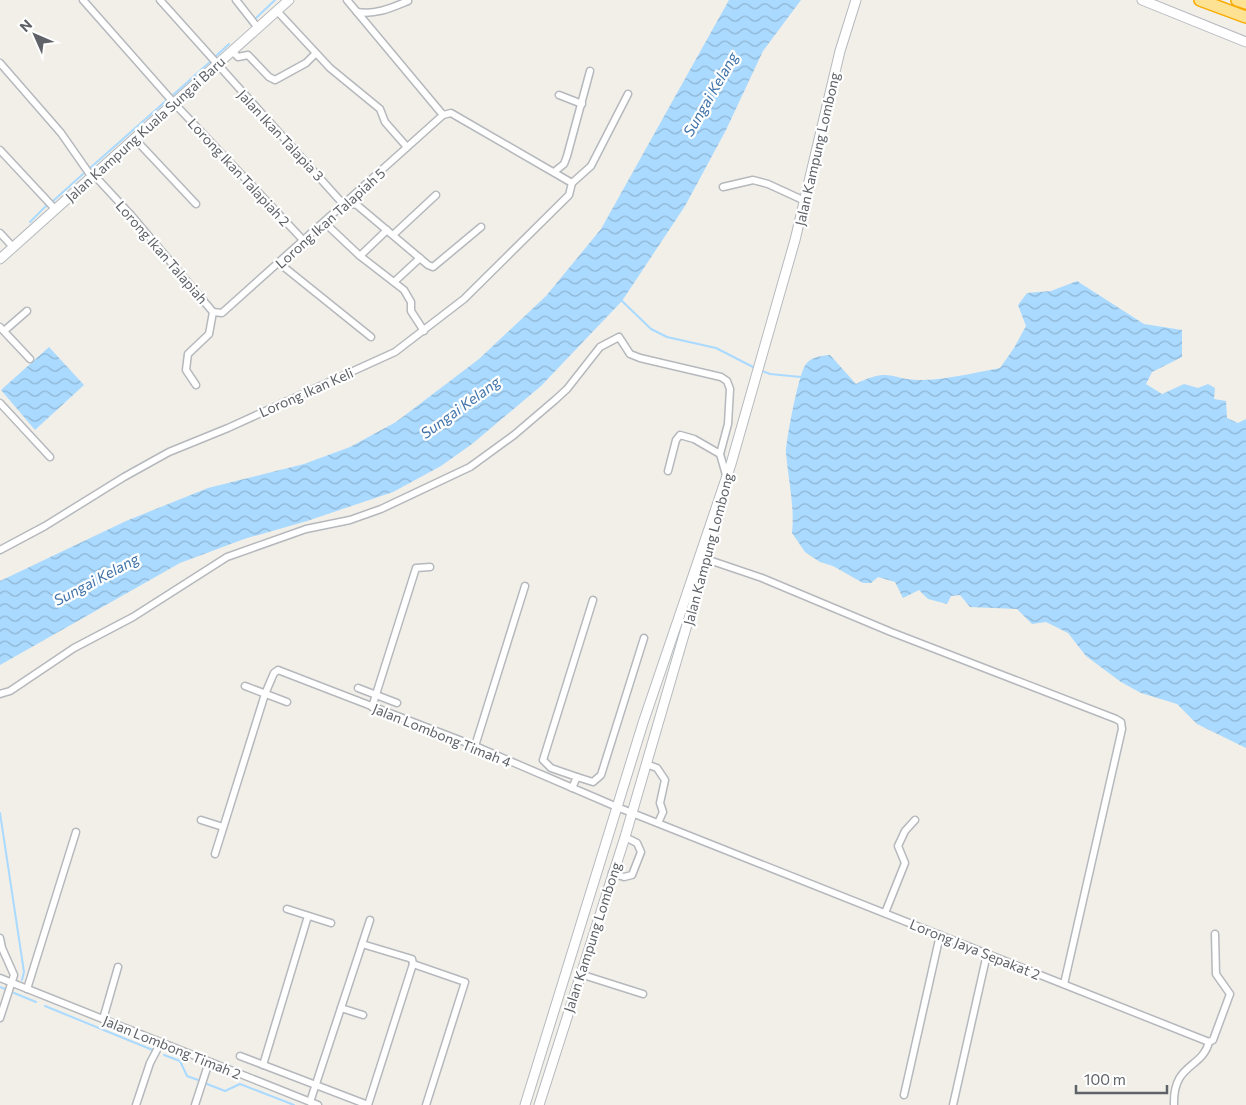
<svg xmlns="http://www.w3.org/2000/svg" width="1246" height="1105" font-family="Commissioner,sans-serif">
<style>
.water{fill:url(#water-waves)}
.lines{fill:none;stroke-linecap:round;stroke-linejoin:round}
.stream{stroke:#aadaff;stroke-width:2}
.street-casing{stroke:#b5b8bc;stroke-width:9}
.secondary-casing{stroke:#b6babf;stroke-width:11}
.highway-casing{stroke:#f9ab00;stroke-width:14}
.street{stroke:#fff;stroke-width:6}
.secondary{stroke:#fff;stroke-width:9}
.highway{stroke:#fde293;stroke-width:11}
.labels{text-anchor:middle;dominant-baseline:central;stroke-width:4.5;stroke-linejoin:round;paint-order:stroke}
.street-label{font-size:14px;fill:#5f6368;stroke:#fff}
.water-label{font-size:15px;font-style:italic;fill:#4174aa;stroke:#fff}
</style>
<defs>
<pattern id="water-waves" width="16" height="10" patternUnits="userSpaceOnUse" patternTransform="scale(1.25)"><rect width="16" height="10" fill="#aadaff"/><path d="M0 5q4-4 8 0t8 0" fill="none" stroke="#8eb4d2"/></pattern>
</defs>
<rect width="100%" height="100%" fill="#f1efe8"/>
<g class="water">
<path d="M 729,0 L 801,0 L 763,51 L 726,130 L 685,206 L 622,301 L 541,386 L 472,444 L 441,466 L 393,492 L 307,521 L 244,539 L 180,563 L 0,665 L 0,581 L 126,521 L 208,488 L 304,464 L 350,447 L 396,422 L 479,359 L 546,296 L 601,229 Z"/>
<path d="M 1077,281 L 1144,324 L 1182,330 L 1182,357 L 1152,372 L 1146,384 L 1162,394 L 1184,384 L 1198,388 L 1208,384 L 1215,388 L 1214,399 L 1226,401 L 1227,418 L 1238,423 L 1246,419 L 1246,748 L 1197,724 L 1177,704 L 1141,693 L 1121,682 L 1086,656 L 1068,633 L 1046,622 L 1032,624 L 1017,609 L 970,607 L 960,595 L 951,596 L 947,604 L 928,599 L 919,590 L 903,598 L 895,582 L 878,577 L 871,583 L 863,583 L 833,566 L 820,562 L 805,552 L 792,533 C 795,506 788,479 786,453 C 786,440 799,372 806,364 C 813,356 821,356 830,355 L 856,384 C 891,366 891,381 923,380 C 949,379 974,373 1000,368 L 1014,348 L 1026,326 L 1018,305 L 1027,293 L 1051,291 Z"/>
<path d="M 49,347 L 84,385 L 35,430 L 1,390 Z"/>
</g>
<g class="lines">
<g class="stream">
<path d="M 255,19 L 275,0"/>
<path d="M 216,56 L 229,44"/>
<path d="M 173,95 L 211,61"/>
<path d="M 89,169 L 167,100"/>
<path d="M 52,202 L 83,174"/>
<path d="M 30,222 L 46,206"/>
<path d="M 620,299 L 651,329 L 667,337 L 716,348 L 755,368"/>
<path d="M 760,370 L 770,374 L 801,377"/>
<path d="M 0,813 L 24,972 L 22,980"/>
<path d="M 0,987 L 5,989"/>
<path d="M 14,993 L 36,1002"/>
<path d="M 45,1006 L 155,1051"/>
<path d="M 164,1055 L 180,1061 L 187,1076 L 198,1080"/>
<path d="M 207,1084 L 225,1091 L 240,1084 L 294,1105"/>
</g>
<g class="street-casing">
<g id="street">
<path d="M 83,0 L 174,103 L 304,241"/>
<path d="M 160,0 L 344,205"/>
<path d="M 236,0 L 258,28"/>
<path d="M 347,0 L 443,115"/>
<path d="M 277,11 L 330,68 L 380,109 L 385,122 L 407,147"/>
<path d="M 357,12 C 376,15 391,8 408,1"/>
<path d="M 233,52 L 238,57 L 248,55 L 269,77 L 275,80 L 306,63 L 315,54"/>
<path d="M 0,63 L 61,133 L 91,176"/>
<path d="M 559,95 L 582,104"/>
<path d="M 134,138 L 196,204"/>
<path d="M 0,150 L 55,209"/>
<path d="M 554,172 L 564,164 L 567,156 L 590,71"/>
<path d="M 93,174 L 130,214 L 213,312 L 209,334 L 188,354 L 186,370 L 196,385"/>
<path d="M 572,183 L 591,166 L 628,94"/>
<path d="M 723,187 L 753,180 L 768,184 L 805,201"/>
<path d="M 347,203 L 357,205 L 428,265 L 433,267 L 481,227"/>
<path d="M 325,223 L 360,256 L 404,290 L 411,302 L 411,311 L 424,331"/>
<path d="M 0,233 L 13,247"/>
<path d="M 393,235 L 436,195"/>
<path d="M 360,256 L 387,230"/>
<path d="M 279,263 L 371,337"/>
<path d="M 394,282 L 420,258"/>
<path d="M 213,312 L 222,313 L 443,115 L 451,113 L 572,183"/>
<path d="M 0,327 L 30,359"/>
<path d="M 4,331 L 27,311"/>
<path d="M 0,403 L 50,457"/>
<path d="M 668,471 L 676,440 L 680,435 L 694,439 L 720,454 L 726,475"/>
<path d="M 0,550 L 45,526 L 124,477 L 169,452 L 228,428 L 395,352 L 464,299 L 569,195 L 572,183"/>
<path d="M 703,558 L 762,578 L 891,632 L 1116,719 L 1121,722 L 1122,729 L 1064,984"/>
<path d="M 245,686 L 287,702"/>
<path d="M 358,688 L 397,703"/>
<path d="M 0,694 L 10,691 L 74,648 L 133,617 L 227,557 L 306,529 L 350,520 L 381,509 L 470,467 L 514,435 L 555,400 L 567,389 L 600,347 L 619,337 L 630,354 L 640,358 L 721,377 L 727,381 L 730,389 L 728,424 L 720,454"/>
<path d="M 372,707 L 416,568 L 430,567"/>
<path d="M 475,746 L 525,586"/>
<path d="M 646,764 L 657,768 L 665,780 L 660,803 L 663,812 L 658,823"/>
<path d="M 577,777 L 551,768 L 543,760 L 593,600"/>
<path d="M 572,788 L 577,777 L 593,782 L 601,775 L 644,638"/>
<path d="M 201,820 L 223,827"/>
<path d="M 215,854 L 265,694 L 274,673 L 278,670 L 475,746 L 617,807 L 1209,1042 L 1213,1040 L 1230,994 L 1216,974 L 1215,934"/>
<path d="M 612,873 L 624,877 L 632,875 L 641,852 L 637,843 L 625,837"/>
<path d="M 287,909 L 331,923"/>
<path d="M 885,913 L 905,863 L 898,846 L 905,831 L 915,820"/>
<path d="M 0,938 L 2,948 L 14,975 L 0,1018"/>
<path d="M 362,944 L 412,959 L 413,964"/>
<path d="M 413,964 L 465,982 L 426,1105"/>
<path d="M 580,974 L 643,994"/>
<path d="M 0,978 L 318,1105"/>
<path d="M 27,989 L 76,832"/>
<path d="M 341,1008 L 363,1015"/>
<path d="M 103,1019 L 118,967"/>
<path d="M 240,1056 L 368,1105"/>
<path d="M 263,1065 L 308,916"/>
<path d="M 904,1095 L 940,935"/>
<path d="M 310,1102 L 370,920"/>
<path d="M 1174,1104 C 1173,1063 1202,1069 1209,1042"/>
<path d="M 136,1105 L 150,1063 L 161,1042"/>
<path d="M 195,1105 L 209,1062"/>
<path d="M 368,1105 L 413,964"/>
<path d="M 953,1105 L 987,954"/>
</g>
</g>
<g class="secondary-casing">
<g id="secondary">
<path d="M 1142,0 L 1246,42"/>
<path d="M 0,259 L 289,0"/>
<path d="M 525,1105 L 643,723 L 731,464 L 795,240 L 840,51 L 856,0"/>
<path d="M 539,1105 L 625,837 L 719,515"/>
</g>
</g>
<g class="highway-casing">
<g id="highway">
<path d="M 1200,0 L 1246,17"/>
<path d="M 1237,0 L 1246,3"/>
</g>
</g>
<use href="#street" class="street"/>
<use href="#secondary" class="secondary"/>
<use href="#highway" class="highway"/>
</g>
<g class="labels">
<g class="street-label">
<text transform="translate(145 129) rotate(-42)">Jalan Kampung Kuala Sungai Baru</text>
<text transform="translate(281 135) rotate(47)">Jalan Ikan Talapia 3</text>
<text transform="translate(817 149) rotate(-77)">Jalan Kampung Lombong</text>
<text transform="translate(239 172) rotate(47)">Lorong Ikan Talapiah 2</text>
<text transform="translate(330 218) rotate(-42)">Lorong Ikan Talapiah 5</text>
<text transform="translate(162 252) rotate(49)">Lorong Ikan Talapiah</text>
<text transform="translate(306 392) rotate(-24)">Lorong Ikan Keli</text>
<text transform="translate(708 549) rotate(-75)">Jalan Kampung Lombong</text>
<text transform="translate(442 735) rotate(22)">Jalan Lombong Timah 4</text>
<text transform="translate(592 937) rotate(-72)">Jalan Kampung Lombong</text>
<text transform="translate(975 949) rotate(22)">Lorong Jaya Sepakat 2</text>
<text transform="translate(172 1047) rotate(22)">Jalan Lombong Timah 2</text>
</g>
<g class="water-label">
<text transform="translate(710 94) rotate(-60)">Sungai Kelang</text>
<text transform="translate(460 407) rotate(-36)">Sungai Kelang</text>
<text transform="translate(96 579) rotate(-28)">Sungai Kelang</text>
</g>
</g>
<g transform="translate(35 35) rotate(315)" stroke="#ffffff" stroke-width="4" paint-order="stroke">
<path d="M0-4L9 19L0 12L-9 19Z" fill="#5f6368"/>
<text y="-8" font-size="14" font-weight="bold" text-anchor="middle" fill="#5f6368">N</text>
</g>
<path d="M1076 1085v8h91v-8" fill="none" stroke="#5f6368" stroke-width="2.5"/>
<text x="1084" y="1085" font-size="15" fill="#5f6368" stroke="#ffffff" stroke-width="4" paint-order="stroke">100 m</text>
</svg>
